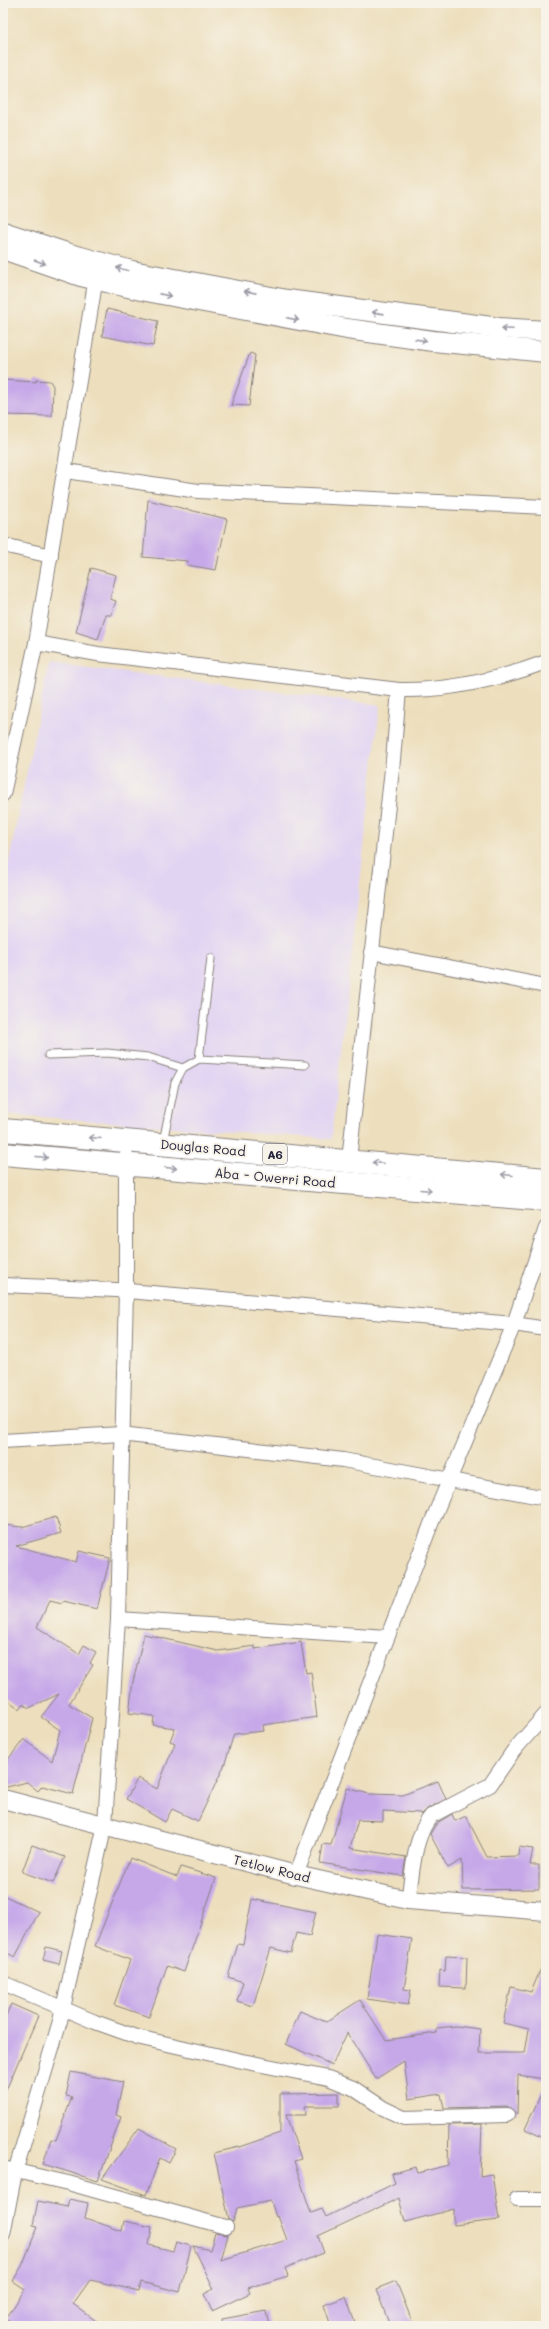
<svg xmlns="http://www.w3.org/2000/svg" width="549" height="2329" font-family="Mali,sans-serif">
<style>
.built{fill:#e1d4f3}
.building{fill:#c6a8e9}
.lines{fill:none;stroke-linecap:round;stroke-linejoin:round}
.service-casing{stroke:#88807c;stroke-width:9}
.minor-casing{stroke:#88807c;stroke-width:16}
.tertiary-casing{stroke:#88807c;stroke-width:20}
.secondary-casing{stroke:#88807c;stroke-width:22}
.trunk-casing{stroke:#88807c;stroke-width:24}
.service{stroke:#fff;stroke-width:7}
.minor{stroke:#fff;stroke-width:14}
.tertiary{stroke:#fff;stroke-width:18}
.secondary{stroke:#fff;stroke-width:20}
.trunk{stroke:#fff;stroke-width:22}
.oneway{stroke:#9c9ca7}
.labels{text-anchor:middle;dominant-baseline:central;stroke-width:4;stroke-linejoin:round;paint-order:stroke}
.shield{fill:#f7f3e8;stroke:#62616f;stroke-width:1}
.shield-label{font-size:12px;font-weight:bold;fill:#22223b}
.street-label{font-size:13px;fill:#22223b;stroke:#f7f3e8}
</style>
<rect width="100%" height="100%" fill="#f7f3e8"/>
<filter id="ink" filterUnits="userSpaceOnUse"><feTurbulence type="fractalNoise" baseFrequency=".025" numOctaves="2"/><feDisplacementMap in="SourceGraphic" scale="8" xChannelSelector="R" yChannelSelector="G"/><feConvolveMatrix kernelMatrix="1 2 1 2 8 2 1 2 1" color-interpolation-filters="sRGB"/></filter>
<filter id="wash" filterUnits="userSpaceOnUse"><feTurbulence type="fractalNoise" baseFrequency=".012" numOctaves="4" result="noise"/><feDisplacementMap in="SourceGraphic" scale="16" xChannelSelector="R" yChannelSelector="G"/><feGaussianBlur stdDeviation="0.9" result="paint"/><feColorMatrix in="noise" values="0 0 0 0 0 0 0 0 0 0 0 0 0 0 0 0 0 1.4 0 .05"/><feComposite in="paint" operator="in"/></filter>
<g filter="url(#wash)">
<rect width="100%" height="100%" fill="#eddfbd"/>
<path class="built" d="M 49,662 L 380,705 L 331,1139 L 3,1114 L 3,890 Z"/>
<g id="blocks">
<g class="building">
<path d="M 107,309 L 158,321 L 153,346 L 102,336 Z"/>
<path d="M 250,353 L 255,355 L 249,406 L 231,405 Z"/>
<path d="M 3,380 L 36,382 L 36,380 L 50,381 L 53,386 L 52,416 L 3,415 Z"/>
<path d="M 148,500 L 227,519 L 216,570 L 187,565 L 188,561 L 143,557 Z"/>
<path d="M 91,568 L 116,575 L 110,599 L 116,601 L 111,615 L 106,615 L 98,639 L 76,632 Z"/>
<path d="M 56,1517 L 61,1533 L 16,1546 L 76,1562 L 79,1551 L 110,1558 L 97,1609 L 63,1601 L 62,1603 L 50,1600 L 37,1627 L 79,1654 L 84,1645 L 96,1652 L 90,1663 L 93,1665 L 69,1704 L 92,1718 L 73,1794 L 42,1786 L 38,1791 L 27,1782 L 3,1788 L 3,1766 L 24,1739 L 52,1761 L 60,1730 L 41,1717 L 59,1694 L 29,1708 L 23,1704 L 20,1709 L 3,1697 L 3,1525 L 22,1527 Z"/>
<path d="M 144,1634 L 218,1651 L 255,1646 L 255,1649 L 301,1642 L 306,1673 L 311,1672 L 317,1717 L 263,1725 L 264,1731 L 234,1734 L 224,1766 L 198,1821 L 172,1809 L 165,1822 L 126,1799 L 138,1778 L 157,1789 L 175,1743 L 170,1741 L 175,1728 L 153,1725 L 154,1716 L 129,1713 L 133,1682 Z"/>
<path d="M 438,1781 L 446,1799 L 427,1809 L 421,1815 L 420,1813 L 383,1811 L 383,1821 L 358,1820 L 350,1848 L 406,1857 L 403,1876 L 320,1863 L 323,1844 L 331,1845 L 347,1788 L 369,1794 L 403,1795 Z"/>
<path d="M 452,1814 L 455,1821 L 466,1816 L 487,1857 L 518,1856 L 519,1847 L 533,1849 L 530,1865 L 539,1865 L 539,1889 L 463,1890 L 462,1860 L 448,1868 L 430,1834 L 437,1823 Z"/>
<path d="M 32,1845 L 65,1857 L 53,1883 L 22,1872 Z"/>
<path d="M 130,1858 L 177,1877 L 181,1867 L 216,1878 L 184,1972 L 167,1966 L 149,2017 L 114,2005 L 130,1960 L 95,1946 Z"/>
<path d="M 3,1895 L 39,1912 L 15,1957 L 3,1951 Z"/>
<path d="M 252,1899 L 316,1912 L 310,1936 L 296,1933 L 291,1953 L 271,1948 L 253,2006 L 237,2001 L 243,1982 L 228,1977 L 238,1944 L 243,1945 Z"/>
<path d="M 377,1934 L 412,1939 L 404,1989 L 411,1990 L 408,2005 L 367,1999 Z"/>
<path d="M 46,1947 L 62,1951 L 59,1964 L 43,1960 Z"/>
<path d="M 446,1956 L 467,1957 L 466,1988 L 439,1987 L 440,1970 L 445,1971 Z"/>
<path d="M 546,1957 L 546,2067 L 544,2079 L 518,2075 L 517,2114 L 507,2106 L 444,2108 L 441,2094 L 409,2099 L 404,2061 L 376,2079 L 347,2033 L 332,2065 L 286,2044 L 300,2011 L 326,2022 L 360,2000 L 386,2040 L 437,2033 L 437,2028 L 456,2026 L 480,2029 L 479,2053 L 525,2053 L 529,2029 L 503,2023 L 511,1987 L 531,1992 Z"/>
<path d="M 11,2004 L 38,2016 L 3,2097 L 3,2023 Z"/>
<path d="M 71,2072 L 123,2082 L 116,2115 L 121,2117 L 98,2181 L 43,2164 L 51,2139 L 56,2140 L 72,2097 L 66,2096 Z"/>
<path d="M 546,2083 L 546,2139 L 525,2129 Z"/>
<path d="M 339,2093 L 339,2106 L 305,2106 L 306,2115 L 286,2115 L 301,2159 L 294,2161 L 311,2213 L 322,2209 L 326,2217 L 395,2183 L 392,2173 L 416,2167 L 418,2173 L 448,2165 L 449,2125 L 482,2124 L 480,2176 L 492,2174 L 499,2220 L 454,2225 L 454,2209 L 405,2222 L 399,2198 L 318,2236 L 324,2253 L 285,2268 L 288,2276 L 248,2288 L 250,2293 L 212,2311 L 204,2294 L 214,2289 L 193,2246 L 210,2250 L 215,2233 L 228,2235 L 221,2260 L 287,2240 L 278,2216 L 276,2217 L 271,2201 L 237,2208 L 233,2222 L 229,2219 L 214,2153 L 239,2147 L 280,2133 L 280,2094 Z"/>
<path d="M 139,2128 L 176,2149 L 169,2163 L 160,2158 L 146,2195 L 102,2179 Z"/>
<path d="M 69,2199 L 88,2203 L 85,2218 L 122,2231 L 124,2221 L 152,2227 L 149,2245 L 173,2251 L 176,2242 L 191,2246 L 180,2292 L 141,2282 L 139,2291 L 90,2280 L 73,2304 L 103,2326 L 17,2326 L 6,2319 L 25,2289 L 13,2281 L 22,2266 L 38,2226 L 33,2225 L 38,2201 L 67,2207 Z"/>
<path d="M 396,2281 L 414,2326 L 390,2326 L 376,2289 Z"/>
<path d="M 346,2297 L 356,2326 L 331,2326 L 324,2305 Z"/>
<path d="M 266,2311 L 269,2326 L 222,2326 L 222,2319 Z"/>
</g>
</g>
</g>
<g filter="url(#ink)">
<use href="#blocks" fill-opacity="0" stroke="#88807c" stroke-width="1"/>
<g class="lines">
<g class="service-casing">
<g id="service">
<path d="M 48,1055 L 107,1053 L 148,1057 L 183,1068"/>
<path d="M 199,1059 L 211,958"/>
<path d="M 163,1142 L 175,1083 L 183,1068 L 199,1059 L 305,1065"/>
</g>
</g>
<g class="minor-casing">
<g id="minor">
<path d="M 66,471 L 198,491 L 546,507"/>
<path d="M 3,545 L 51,556"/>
<path d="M 36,643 L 98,654 L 399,690 C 448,691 500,679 546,662"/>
<path d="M 3,794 L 36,643 L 97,271"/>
<path d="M 371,952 L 546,986"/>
<path d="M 349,1160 L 393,760 L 399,690"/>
<path d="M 3,1285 L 116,1290 L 514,1324 L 546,1329"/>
<path d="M 3,1441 L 121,1434 L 343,1460 L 546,1498"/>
<path d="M 118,1619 L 387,1637"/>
<path d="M 296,1875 L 433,1519 L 514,1324 L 546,1228"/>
<path d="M 408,1900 C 413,1873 413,1838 431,1816 L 490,1785 L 514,1750 L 546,1714"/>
<path d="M 3,1983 L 95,2022 L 137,2037 L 242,2061 L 328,2078 L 353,2088 L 383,2108 L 404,2118 L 507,2115"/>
<path d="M 3,2168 L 68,2183 L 226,2227"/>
<path d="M 517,2199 L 546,2199"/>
<path d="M 3,2234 L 15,2172 L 60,2021 L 105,1825 L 118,1619 L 126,1291 L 126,1156"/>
</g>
</g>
<g class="tertiary-casing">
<path id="tertiary" d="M 3,1799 L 296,1875 L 408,1900 L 546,1911"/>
</g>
<g class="secondary-casing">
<g id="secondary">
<path d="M 3,232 L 66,253 L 132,271 L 287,300 L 499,328 L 546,331"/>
<path d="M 3,249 L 81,276 L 141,290 L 347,329 L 433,341 L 546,352"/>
</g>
</g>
<g class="trunk-casing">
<g id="trunk">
<path d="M 3,1130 L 546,1179"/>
<path d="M 3,1154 L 546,1200"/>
</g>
</g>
<use href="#service" class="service"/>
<use href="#minor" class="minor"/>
<use href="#tertiary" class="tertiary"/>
<use href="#secondary" class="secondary"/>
<use href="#trunk" class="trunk"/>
</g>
<defs><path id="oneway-shaft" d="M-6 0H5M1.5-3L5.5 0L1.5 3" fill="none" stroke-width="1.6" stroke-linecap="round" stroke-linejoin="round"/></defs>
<g class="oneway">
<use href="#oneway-shaft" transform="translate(40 262) rotate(19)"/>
<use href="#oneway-shaft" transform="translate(122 269) rotate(-166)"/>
<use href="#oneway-shaft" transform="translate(250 292) rotate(-169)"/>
<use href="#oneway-shaft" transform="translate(165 295) rotate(11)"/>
<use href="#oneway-shaft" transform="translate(378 313) rotate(-172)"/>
<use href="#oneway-shaft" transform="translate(293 319) rotate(11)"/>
<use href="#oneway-shaft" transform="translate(507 329) rotate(-177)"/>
<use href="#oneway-shaft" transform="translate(421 340) rotate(8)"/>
<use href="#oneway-shaft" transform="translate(95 1138) rotate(-175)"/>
<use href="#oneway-shaft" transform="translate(42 1157) rotate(5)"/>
<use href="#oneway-shaft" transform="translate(378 1163) rotate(-175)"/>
<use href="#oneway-shaft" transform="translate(171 1168) rotate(5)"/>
<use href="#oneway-shaft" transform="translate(507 1175) rotate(-175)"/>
<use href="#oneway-shaft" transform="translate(426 1190) rotate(5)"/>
</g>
</g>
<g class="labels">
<rect class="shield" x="263" y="1144" width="24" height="20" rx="3"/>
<g class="shield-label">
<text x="275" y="1154">A6</text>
</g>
<g class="street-label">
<text transform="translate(203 1147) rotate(5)">Douglas Road</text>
<text transform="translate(275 1177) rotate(5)">Aba - Owerri Road</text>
<text transform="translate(272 1868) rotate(14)">Tetlow Road</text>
</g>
</g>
<rect width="549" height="2329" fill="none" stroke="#f7f3e8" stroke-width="16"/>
</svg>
